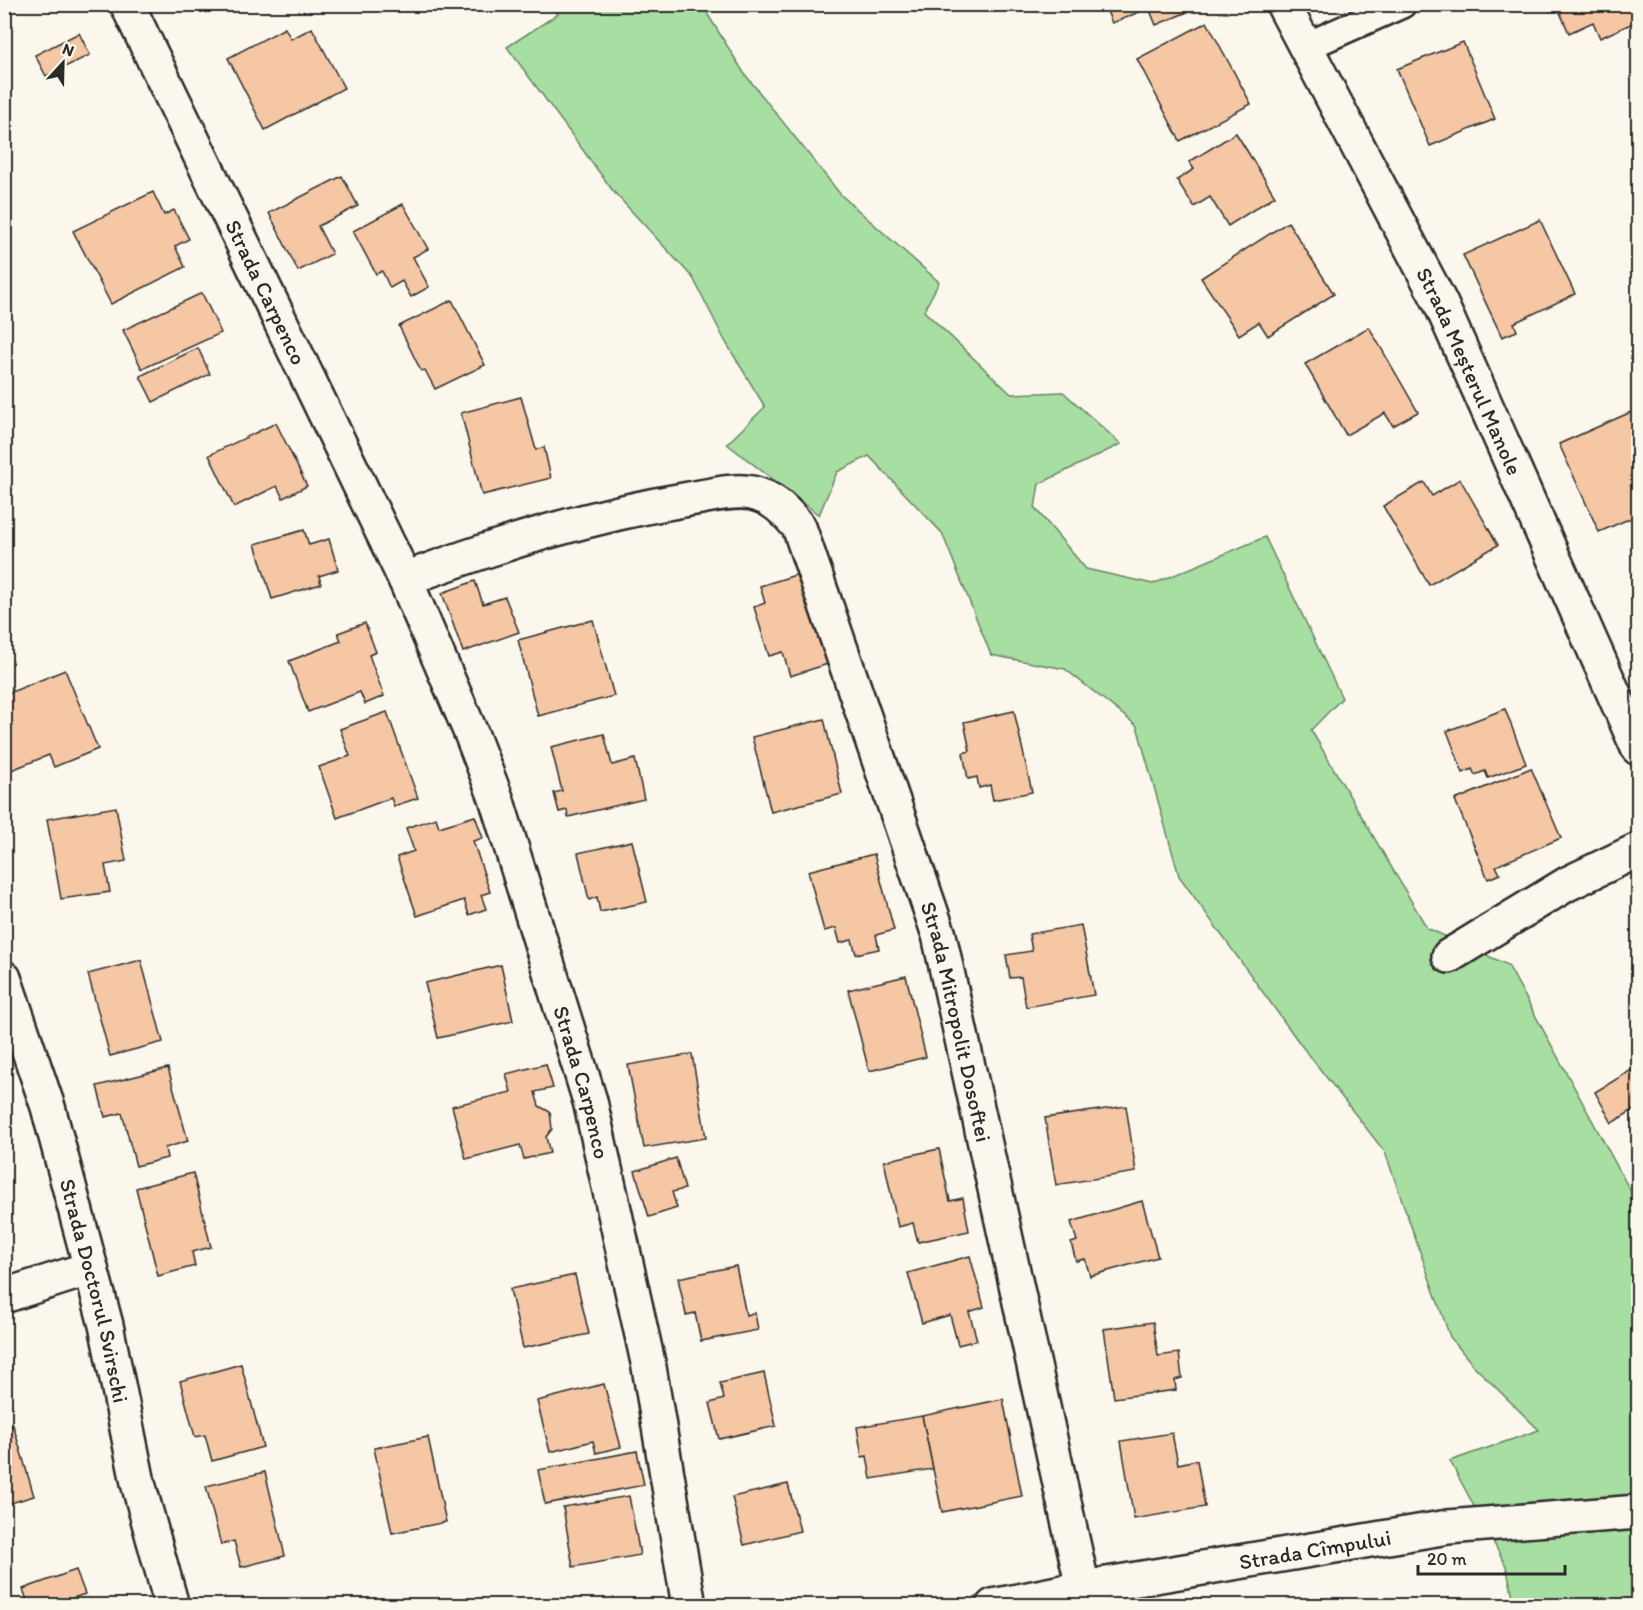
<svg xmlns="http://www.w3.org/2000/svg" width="1643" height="1610" font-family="Itim,sans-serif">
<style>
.green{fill:#a7dea1;stroke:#698466;stroke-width:1.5}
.building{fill:#f5c7a4;stroke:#2b2b2b;stroke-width:1.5}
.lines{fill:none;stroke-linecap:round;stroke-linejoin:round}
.service-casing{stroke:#2b2b2b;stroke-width:32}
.minor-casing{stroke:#2b2b2b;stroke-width:38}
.service{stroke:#fbf7ec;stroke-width:27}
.minor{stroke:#fbf7ec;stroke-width:33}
.labels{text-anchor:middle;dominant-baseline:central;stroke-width:4.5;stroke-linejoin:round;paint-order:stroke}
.street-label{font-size:22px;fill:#2b2b2b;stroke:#fbf7ec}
</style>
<rect width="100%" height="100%" fill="#fbf7ec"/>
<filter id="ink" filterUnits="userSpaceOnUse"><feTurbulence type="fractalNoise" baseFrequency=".0167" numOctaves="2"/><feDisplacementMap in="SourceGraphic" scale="12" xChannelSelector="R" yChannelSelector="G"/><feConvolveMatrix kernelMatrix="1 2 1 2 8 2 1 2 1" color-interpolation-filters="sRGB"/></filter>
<g filter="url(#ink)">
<path class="green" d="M 552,5 L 702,5 L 744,73 L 841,195 L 939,282 L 924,311 L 1011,394 L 1063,392 L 1121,444 L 1039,484 L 1035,508 L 1086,569 L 1153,584 L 1265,537 L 1342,698 L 1311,730 L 1427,928 L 1508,965 L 1638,1205 L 1638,1605 L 1515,1605 L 1506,1566 L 1450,1461 L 1539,1430 L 1473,1365 L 1450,1337 L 1385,1152 L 1301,1045 L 1179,876 L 1137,726 L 1065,669 L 991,655 L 942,533 L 869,456 L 837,472 L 819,515 L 727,444 L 765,407 L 725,341 L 693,278 L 613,191 L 507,47 L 558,14 Z"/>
<g class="building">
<path d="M 1104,4 L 1195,4 L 1197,8 L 1156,25 L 1149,8 L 1112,23 Z"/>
<path d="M 1547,4 L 1638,4 L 1638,34 L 1633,23 L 1600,38 L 1593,22 L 1569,33 L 1558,8 L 1550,11 Z"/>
<path d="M 1207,22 L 1251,104 L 1180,141 L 1137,59 Z"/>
<path d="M 285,28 L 291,39 L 312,28 L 344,88 L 265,130 L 228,58 Z"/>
<path d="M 79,33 L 90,55 L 46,76 L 35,55 Z"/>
<path d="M 1463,42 L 1495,119 L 1430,146 L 1397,69 Z"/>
<path d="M 1236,133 L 1275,196 L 1228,226 L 1210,197 L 1194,207 L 1177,180 L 1194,169 L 1189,162 Z"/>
<path d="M 342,176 L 358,206 L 318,226 L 332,254 L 298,271 L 269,213 Z"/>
<path d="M 153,192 L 164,215 L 174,210 L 189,239 L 175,246 L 185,267 L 111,304 L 73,231 Z"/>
<path d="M 403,204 L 428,249 L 413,257 L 429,287 L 411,297 L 402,281 L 390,288 L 382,271 L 376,274 L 353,231 Z"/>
<path d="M 1540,220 L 1575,294 L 1514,323 L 1517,331 L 1502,337 L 1463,255 Z"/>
<path d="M 1288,222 L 1334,294 L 1268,336 L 1259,322 L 1239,335 L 1201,278 Z"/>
<path d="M 202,293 L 221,333 L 142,369 L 123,330 Z"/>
<path d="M 452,300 L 485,365 L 435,389 L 425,370 L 421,371 L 399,326 Z"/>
<path d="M 1369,327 L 1418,412 L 1393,426 L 1385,413 L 1346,435 L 1305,364 Z"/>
<path d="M 198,348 L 210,374 L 153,402 L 140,376 Z"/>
<path d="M 521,397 L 536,450 L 544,447 L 551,478 L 482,495 L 461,413 Z"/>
<path d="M 1638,409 L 1638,515 L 1599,532 L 1559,444 Z"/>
<path d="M 276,423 L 307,486 L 283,498 L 277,486 L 234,507 L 209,455 Z"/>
<path d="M 1460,479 L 1498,545 L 1429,585 L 1383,506 L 1424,482 L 1432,496 Z"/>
<path d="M 304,530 L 309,545 L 329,539 L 338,570 L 319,576 L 321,584 L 272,599 L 255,544 Z"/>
<path d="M 802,573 L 831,663 L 790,676 L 783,652 L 769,656 L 754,607 L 765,603 L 760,586 Z"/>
<path d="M 475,581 L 483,604 L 505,597 L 519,632 L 463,652 L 442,593 Z"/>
<path d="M 593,620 L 614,696 L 538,716 L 518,640 Z"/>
<path d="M 365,623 L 376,652 L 369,655 L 384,696 L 365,704 L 360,692 L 308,712 L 289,661 L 341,641 L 338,633 Z"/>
<path d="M 65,670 L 98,749 L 54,767 L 49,755 L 9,771 L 4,759 L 4,695 Z"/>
<path d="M 1505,709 L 1526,764 L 1488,778 L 1485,771 L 1475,775 L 1472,769 L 1463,773 L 1447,731 Z"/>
<path d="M 1014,711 L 1032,792 L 993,800 L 990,785 L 979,788 L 977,777 L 968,779 L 963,753 L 970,751 L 964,722 Z"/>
<path d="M 387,712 L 418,798 L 394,806 L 391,798 L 337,818 L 319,767 L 350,756 L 340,729 Z"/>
<path d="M 824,719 L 842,794 L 771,812 L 752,737 Z"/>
<path d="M 604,734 L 612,765 L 635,759 L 644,799 L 568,817 L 567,810 L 559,812 L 554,793 L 562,791 L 551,747 Z"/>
<path d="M 1531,768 L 1561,838 L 1496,866 L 1500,874 L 1488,879 L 1455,800 Z"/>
<path d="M 116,807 L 126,861 L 105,865 L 110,892 L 61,899 L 47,819 Z"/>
<path d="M 475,816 L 483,838 L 473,841 L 490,892 L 481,895 L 486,909 L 469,915 L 464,900 L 417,916 L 397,857 L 414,851 L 406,828 L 436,818 L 439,827 Z"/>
<path d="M 632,841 L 647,902 L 600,912 L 597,897 L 589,900 L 578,853 Z"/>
<path d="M 874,854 L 894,930 L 876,935 L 879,949 L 856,954 L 852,940 L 840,943 L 836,928 L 824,931 L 808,871 Z"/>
<path d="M 1081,925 L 1094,995 L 1026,1007 L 1021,977 L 1010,978 L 1006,955 L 1032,951 L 1029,934 Z"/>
<path d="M 141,960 L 163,1042 L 110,1056 L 88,974 Z"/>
<path d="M 501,965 L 513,1021 L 438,1038 L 425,983 Z"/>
<path d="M 906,976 L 926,1057 L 869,1071 L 848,990 Z"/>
<path d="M 692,1054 L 706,1138 L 644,1148 L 628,1065 Z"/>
<path d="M 546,1064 L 553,1088 L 535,1092 L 539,1106 L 550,1112 L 552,1129 L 546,1137 L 550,1153 L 524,1159 L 520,1145 L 466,1159 L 452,1106 L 511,1092 L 506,1074 Z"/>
<path d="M 1638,1066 L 1638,1107 L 1612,1123 L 1595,1092 Z"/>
<path d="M 168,1068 L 188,1141 L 165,1148 L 167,1158 L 136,1166 L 122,1113 L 105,1117 L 97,1086 Z"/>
<path d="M 1126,1106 L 1136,1172 L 1056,1185 L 1045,1118 Z"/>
<path d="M 939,1149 L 950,1201 L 963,1198 L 969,1231 L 918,1242 L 913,1223 L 898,1227 L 884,1161 Z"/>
<path d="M 676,1158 L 685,1189 L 672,1192 L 677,1208 L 649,1217 L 635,1171 Z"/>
<path d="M 193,1173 L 211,1247 L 192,1252 L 195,1266 L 158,1276 L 136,1188 Z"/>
<path d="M 1142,1201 L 1158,1257 L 1090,1276 L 1085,1259 L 1076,1261 L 1071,1243 L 1077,1241 L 1071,1222 Z"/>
<path d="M 970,1256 L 984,1307 L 969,1312 L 977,1340 L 958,1345 L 950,1315 L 922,1323 L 908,1273 Z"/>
<path d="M 736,1266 L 746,1315 L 755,1313 L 758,1330 L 701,1341 L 695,1313 L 686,1315 L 678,1278 Z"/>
<path d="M 575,1275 L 589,1334 L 523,1348 L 510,1289 Z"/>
<path d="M 1153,1322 L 1158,1356 L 1179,1353 L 1182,1378 L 1175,1380 L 1176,1390 L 1114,1398 L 1104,1329 Z"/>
<path d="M 241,1364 L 263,1447 L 212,1461 L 205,1435 L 195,1437 L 180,1381 Z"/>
<path d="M 764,1373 L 776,1426 L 719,1439 L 710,1403 L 724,1399 L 720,1383 Z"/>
<path d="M 604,1384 L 621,1447 L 596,1453 L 593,1441 L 550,1452 L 537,1401 Z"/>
<path d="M 1003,1399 L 1022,1496 L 942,1512 L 922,1416 Z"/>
<path d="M 922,1416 L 933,1469 L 871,1479 L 867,1456 L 862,1457 L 857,1427 Z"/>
<path d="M 13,1425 L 34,1496 L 4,1505 L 4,1428 Z"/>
<path d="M 1172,1433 L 1178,1464 L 1197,1460 L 1205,1507 L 1134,1519 L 1121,1441 Z"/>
<path d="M 428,1437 L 446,1522 L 392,1533 L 374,1448 Z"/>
<path d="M 637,1451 L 644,1485 L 545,1504 L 538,1470 Z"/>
<path d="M 265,1472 L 285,1556 L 241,1567 L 234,1541 L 221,1545 L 206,1486 Z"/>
<path d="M 788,1484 L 800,1531 L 744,1545 L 732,1497 Z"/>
<path d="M 629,1496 L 640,1555 L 573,1567 L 563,1507 Z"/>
<path d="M 76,1570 L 85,1594 L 73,1598 L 75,1606 L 29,1606 L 23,1589 Z"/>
</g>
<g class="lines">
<g class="service-casing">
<path id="service" d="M 1305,47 L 1402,4"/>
</g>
<g class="minor-casing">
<g id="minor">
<path id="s1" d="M 127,4 L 405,579 L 471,733 L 496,798 L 590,1101 L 649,1367 L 689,1606"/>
<path id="s2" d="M 1283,4 L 1440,302 L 1638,748"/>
<path id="s3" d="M 405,579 C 497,545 591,515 689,499 C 709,496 733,489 752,493 C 774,498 785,511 799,527 L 939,935 L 1083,1588"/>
<path d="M 1449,956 L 1567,884 L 1638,850"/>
<path id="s4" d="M 4,978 L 48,1107 L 106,1325 L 138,1483 L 172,1606"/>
<path d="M 4,1296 L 91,1268"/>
<path id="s5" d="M 993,1606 L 1083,1588 L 1448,1527 L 1638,1512"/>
</g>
</g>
<use href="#service" class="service"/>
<use href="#minor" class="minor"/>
</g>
</g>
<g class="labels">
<g class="street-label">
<text stroke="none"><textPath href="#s1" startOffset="320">Strada Carpenco</textPath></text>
<text stroke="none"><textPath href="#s2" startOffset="412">Strada Meșterul Manole</textPath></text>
<text stroke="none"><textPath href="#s3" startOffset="938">Strada Mitropolit Dosoftei</textPath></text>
<text stroke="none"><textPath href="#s1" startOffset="1173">Strada Carpenco</textPath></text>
<text stroke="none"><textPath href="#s4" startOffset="326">Strada Doctorul Svirschi</textPath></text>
<text stroke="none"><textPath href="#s5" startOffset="327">Strada Cîmpului</textPath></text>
</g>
</g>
<rect width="1643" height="1610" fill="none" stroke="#fbf7ec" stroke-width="24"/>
<rect x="12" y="12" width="1619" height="1586" fill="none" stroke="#2b2b2b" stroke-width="2" filter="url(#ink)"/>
<g transform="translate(63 63) rotate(22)" stroke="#fbf7ec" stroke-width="4.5" paint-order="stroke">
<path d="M0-4.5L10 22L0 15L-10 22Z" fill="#2b2b2b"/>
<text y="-9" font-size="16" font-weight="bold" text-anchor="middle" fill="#2b2b2b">N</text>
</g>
<path d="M1418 1565v9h147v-9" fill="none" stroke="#2b2b2b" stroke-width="3"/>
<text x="1427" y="1565" font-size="18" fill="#2b2b2b" stroke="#fbf7ec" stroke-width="4.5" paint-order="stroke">20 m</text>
</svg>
